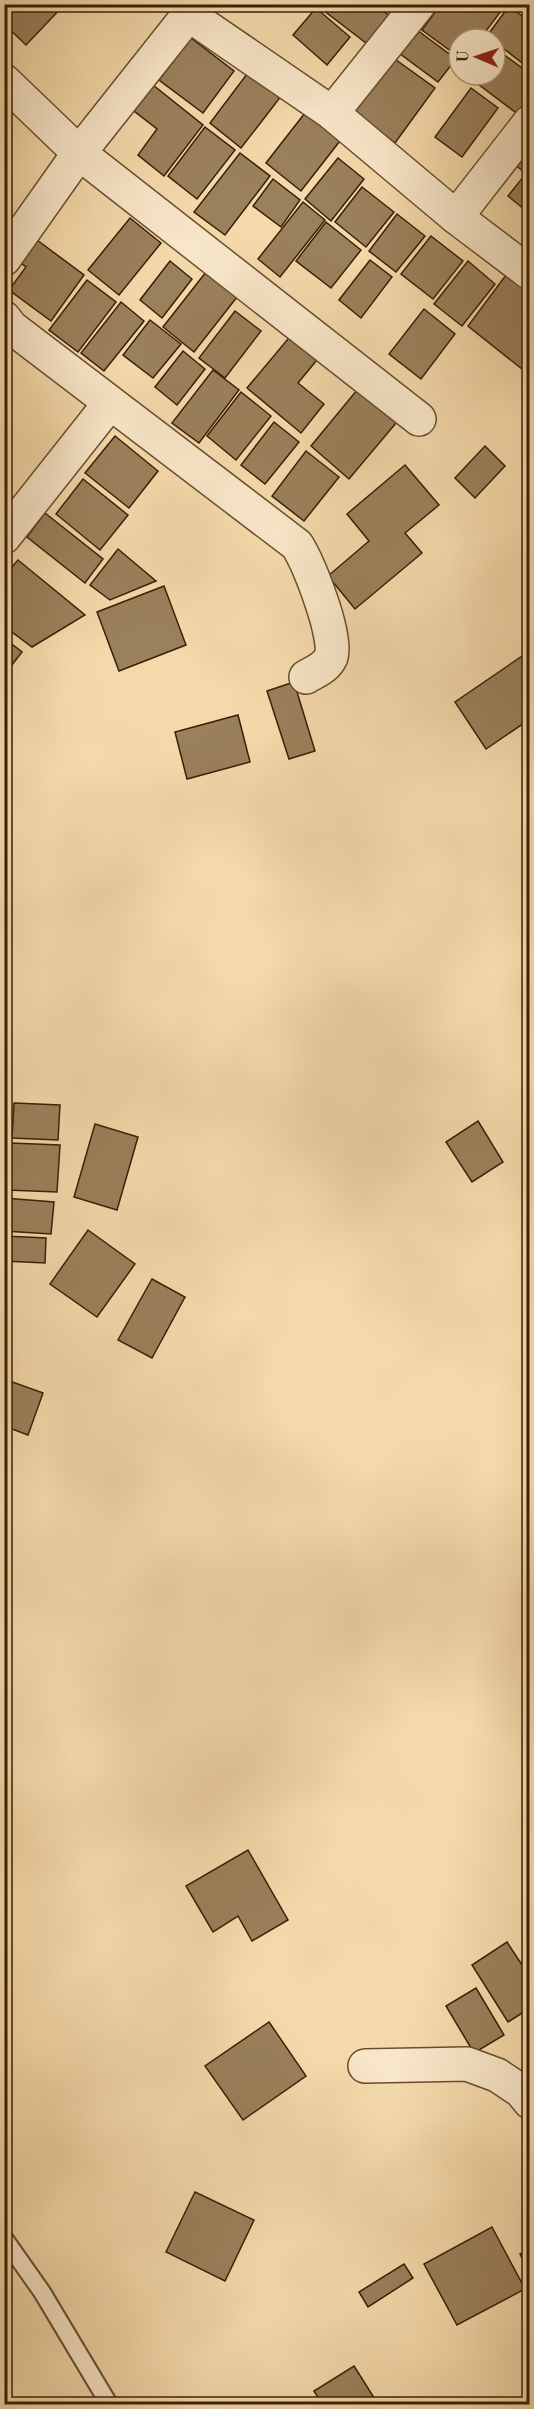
<svg xmlns="http://www.w3.org/2000/svg" width="534" height="2409" font-family="'Old Standard TT',serif">
<style>
.building{fill:#9a805b;stroke:#391f05;stroke-width:1.5}
.lines{fill:none;stroke-linecap:round;stroke-linejoin:round}
.service-casing{stroke:#684e2e;stroke-width:20}
.minor-casing{stroke:#684e2e;stroke-width:36}
.service{stroke:#f8e6c8;stroke-width:16}
.minor{stroke:#f8e6c8;stroke-width:33}
</style>
<rect width="100%" height="100%" fill="#f4d9aa"/>
<filter id="stains"><feTurbulence type="fractalNoise" baseFrequency=".00333" numOctaves="4"/><feColorMatrix values="0 0 0 0 .2 0 0 0 0 .09 0 0 0 0 .02 0 0 0 .5 -.17"/></filter>
<radialGradient id="worn" r=".72"><stop offset=".6" stop-color="#630" stop-opacity="0"/><stop offset="1" stop-color="#630" stop-opacity=".3"/></radialGradient>
<g class="building">
<path d="M 4,4 L 65,4 L 26,45 L 4,24 Z"/>
<path d="M 321,4 L 374,4 L 391,17 L 370,46 L 319,7 Z"/>
<path d="M 441,4 L 500,4 L 504,7 L 480,39 L 459,39 L 459,57 L 422,30 Z"/>
<path d="M 517,4 L 530,4 L 530,14 Z"/>
<path d="M 509,6 L 530,22 L 530,69 L 495,42 L 495,39 L 487,36 Z"/>
<path d="M 316,8 L 350,37 L 327,65 L 293,35 Z"/>
<path d="M 417,30 L 456,59 L 438,82 L 399,53 Z"/>
<path d="M 191,38 L 234,71 L 203,113 L 159,80 Z"/>
<path d="M 495,48 L 530,74 L 530,101 L 519,115 L 466,75 L 495,75 Z"/>
<path d="M 392,57 L 435,88 L 395,143 L 353,111 Z"/>
<path d="M 250,70 L 282,95 L 241,148 L 210,123 Z"/>
<path d="M 153,85 L 203,125 L 164,176 L 138,155 L 157,129 L 134,111 Z"/>
<path d="M 471,88 L 498,108 L 462,157 L 435,137 Z"/>
<path d="M 308,109 L 343,137 L 301,191 L 266,163 Z"/>
<path d="M 205,127 L 235,150 L 197,199 L 168,176 Z"/>
<path d="M 530,146 L 530,176 L 515,165 Z"/>
<path d="M 240,153 L 270,176 L 225,235 L 194,212 Z"/>
<path d="M 338,158 L 364,179 L 331,221 L 305,199 Z"/>
<path d="M 524,176 L 530,180 L 530,214 L 508,196 Z"/>
<path d="M 273,179 L 300,200 L 281,227 L 253,206 Z"/>
<path d="M 362,187 L 394,212 L 366,247 L 335,222 Z"/>
<path d="M 303,202 L 325,220 L 280,277 L 258,259 Z"/>
<path d="M 397,214 L 425,236 L 396,272 L 369,251 Z"/>
<path d="M 130,218 L 161,243 L 119,295 L 88,270 Z"/>
<path d="M 326,222 L 361,250 L 331,288 L 296,261 Z"/>
<path d="M 431,236 L 463,261 L 433,299 L 401,274 Z"/>
<path d="M 33,237 L 84,275 L 51,321 L 9,290 L 26,267 L 17,260 Z"/>
<path d="M 370,260 L 392,277 L 361,318 L 339,300 Z"/>
<path d="M 170,261 L 192,279 L 162,318 L 140,300 Z"/>
<path d="M 468,261 L 495,284 L 462,326 L 434,304 Z"/>
<path d="M 206,272 L 237,297 L 194,352 L 163,327 Z"/>
<path d="M 506,275 L 530,292 L 530,362 L 522,369 L 468,326 Z"/>
<path d="M 87,280 L 116,302 L 78,352 L 49,330 Z"/>
<path d="M 121,302 L 144,321 L 104,371 L 81,353 Z"/>
<path d="M 424,309 L 455,334 L 421,379 L 389,354 Z"/>
<path d="M 235,311 L 261,331 L 225,378 L 199,358 Z"/>
<path d="M 150,320 L 181,344 L 153,378 L 123,355 Z"/>
<path d="M 293,333 L 321,355 L 298,383 L 324,404 L 301,433 L 247,388 Z"/>
<path d="M 183,351 L 205,369 L 177,405 L 155,387 Z"/>
<path d="M 213,370 L 239,390 L 199,443 L 172,423 Z"/>
<path d="M 357,390 L 396,423 L 349,479 L 311,446 Z"/>
<path d="M 241,392 L 271,416 L 236,460 L 207,436 Z"/>
<path d="M 274,422 L 299,442 L 265,484 L 241,465 Z"/>
<path d="M 115,436 L 158,471 L 129,508 L 85,473 Z"/>
<path d="M 485,446 L 505,466 L 475,498 L 455,478 Z"/>
<path d="M 306,451 L 339,477 L 304,521 L 272,496 Z"/>
<path d="M 405,465 L 439,505 L 405,533 L 422,553 L 355,609 L 328,576 L 369,541 L 347,514 Z"/>
<path d="M 83,479 L 128,515 L 100,550 L 56,514 Z"/>
<path d="M 45,513 L 103,559 L 85,583 L 27,537 Z"/>
<path d="M 118,549 L 156,581 L 110,600 L 90,585 Z"/>
<path d="M 18,560 L 85,615 L 32,647 L 4,626 L 4,576 Z"/>
<path d="M 164,586 L 186,645 L 119,671 L 97,612 Z"/>
<path d="M 4,638 L 22,652 L 5,674 L 4,673 Z"/>
<path d="M 528,652 L 530,655 L 530,719 L 486,749 L 455,702 Z"/>
<path d="M 294,682 L 315,751 L 289,759 L 267,691 Z"/>
<path d="M 238,715 L 250,762 L 187,779 L 175,732 Z"/>
<path d="M 14,1103 L 60,1105 L 58,1140 L 12,1138 Z"/>
<path d="M 478,1121 L 503,1162 L 472,1182 L 446,1142 Z"/>
<path d="M 95,1124 L 138,1137 L 117,1210 L 74,1197 Z"/>
<path d="M 10,1143 L 60,1145 L 57,1192 L 7,1190 Z"/>
<path d="M 4,1198 L 54,1202 L 51,1234 L 4,1231 Z"/>
<path d="M 88,1230 L 135,1264 L 97,1317 L 50,1284 Z"/>
<path d="M 4,1236 L 46,1238 L 45,1263 L 4,1261 Z"/>
<path d="M 152,1279 L 185,1297 L 152,1358 L 118,1340 Z"/>
<path d="M 4,1379 L 43,1393 L 28,1435 L 4,1426 Z"/>
<path d="M 248,1850 L 288,1920 L 252,1941 L 238,1916 L 213,1932 L 186,1886 Z"/>
<path d="M 507,1942 L 530,1977 L 530,2008 L 508,2022 L 472,1965 Z"/>
<path d="M 476,1988 L 504,2035 L 474,2053 L 446,2006 Z"/>
<path d="M 269,2022 L 306,2076 L 243,2120 L 205,2066 Z"/>
<path d="M 195,2192 L 254,2220 L 225,2281 L 166,2252 Z"/>
<path d="M 492,2227 L 525,2289 L 457,2325 L 424,2264 Z"/>
<path d="M 530,2249 L 530,2274 L 520,2254 Z"/>
<path d="M 404,2264 L 413,2278 L 368,2307 L 359,2292 Z"/>
<path d="M 354,2366 L 378,2404 L 322,2404 L 314,2391 Z"/>
</g>
<g class="lines">
<g class="service-casing">
<path id="service" d="M 4,2238 L 42,2292 L 109,2404"/>
</g>
<g class="minor-casing">
<g id="minor">
<path d="M 189,15 L 332,113 L 456,217 L 530,273"/>
<path d="M 4,81 L 79,153 L 419,419"/>
<path d="M 332,113 L 419,4"/>
<path d="M 456,217 L 530,122"/>
<path d="M 4,259 L 79,153 L 197,4"/>
<path d="M 4,318 L 11,327 L 297,545 C 309,564 338,637 331,657 C 326,668 316,671 306,677"/>
<path d="M 4,537 L 110,403"/>
<path d="M 365,2066 L 467,2064 L 497,2075 L 521,2091 L 530,2102"/>
</g>
</g>
<use href="#service" class="service"/>
<use href="#minor" class="minor"/>
</g>
<rect width="534" height="2409" fill="none" stroke="#f4d9aa" stroke-width="24"/>
<rect x="6" y="6" width="522" height="2397" fill="none" stroke="#391f05" stroke-width="3"/>
<rect x="12" y="12" width="510" height="2385" fill="none" stroke="#391f05" stroke-width="1.5"/>
<g transform="translate(477 57) rotate(272)"><circle r="28" fill="#f8e6c8" stroke="#ac967a" stroke-width="1.5"/>
<path d="M0-4.5L10 22L0 15L-10 22Z" fill="#8f2418"/>
<text y="-9" font-size="16" font-weight="bold" text-anchor="middle" fill="#391f05">U</text>
</g>
<rect width="100%" height="100%" filter="url(#stains)"/>
<rect width="100%" height="100%" fill="url(#worn)"/>
</svg>
